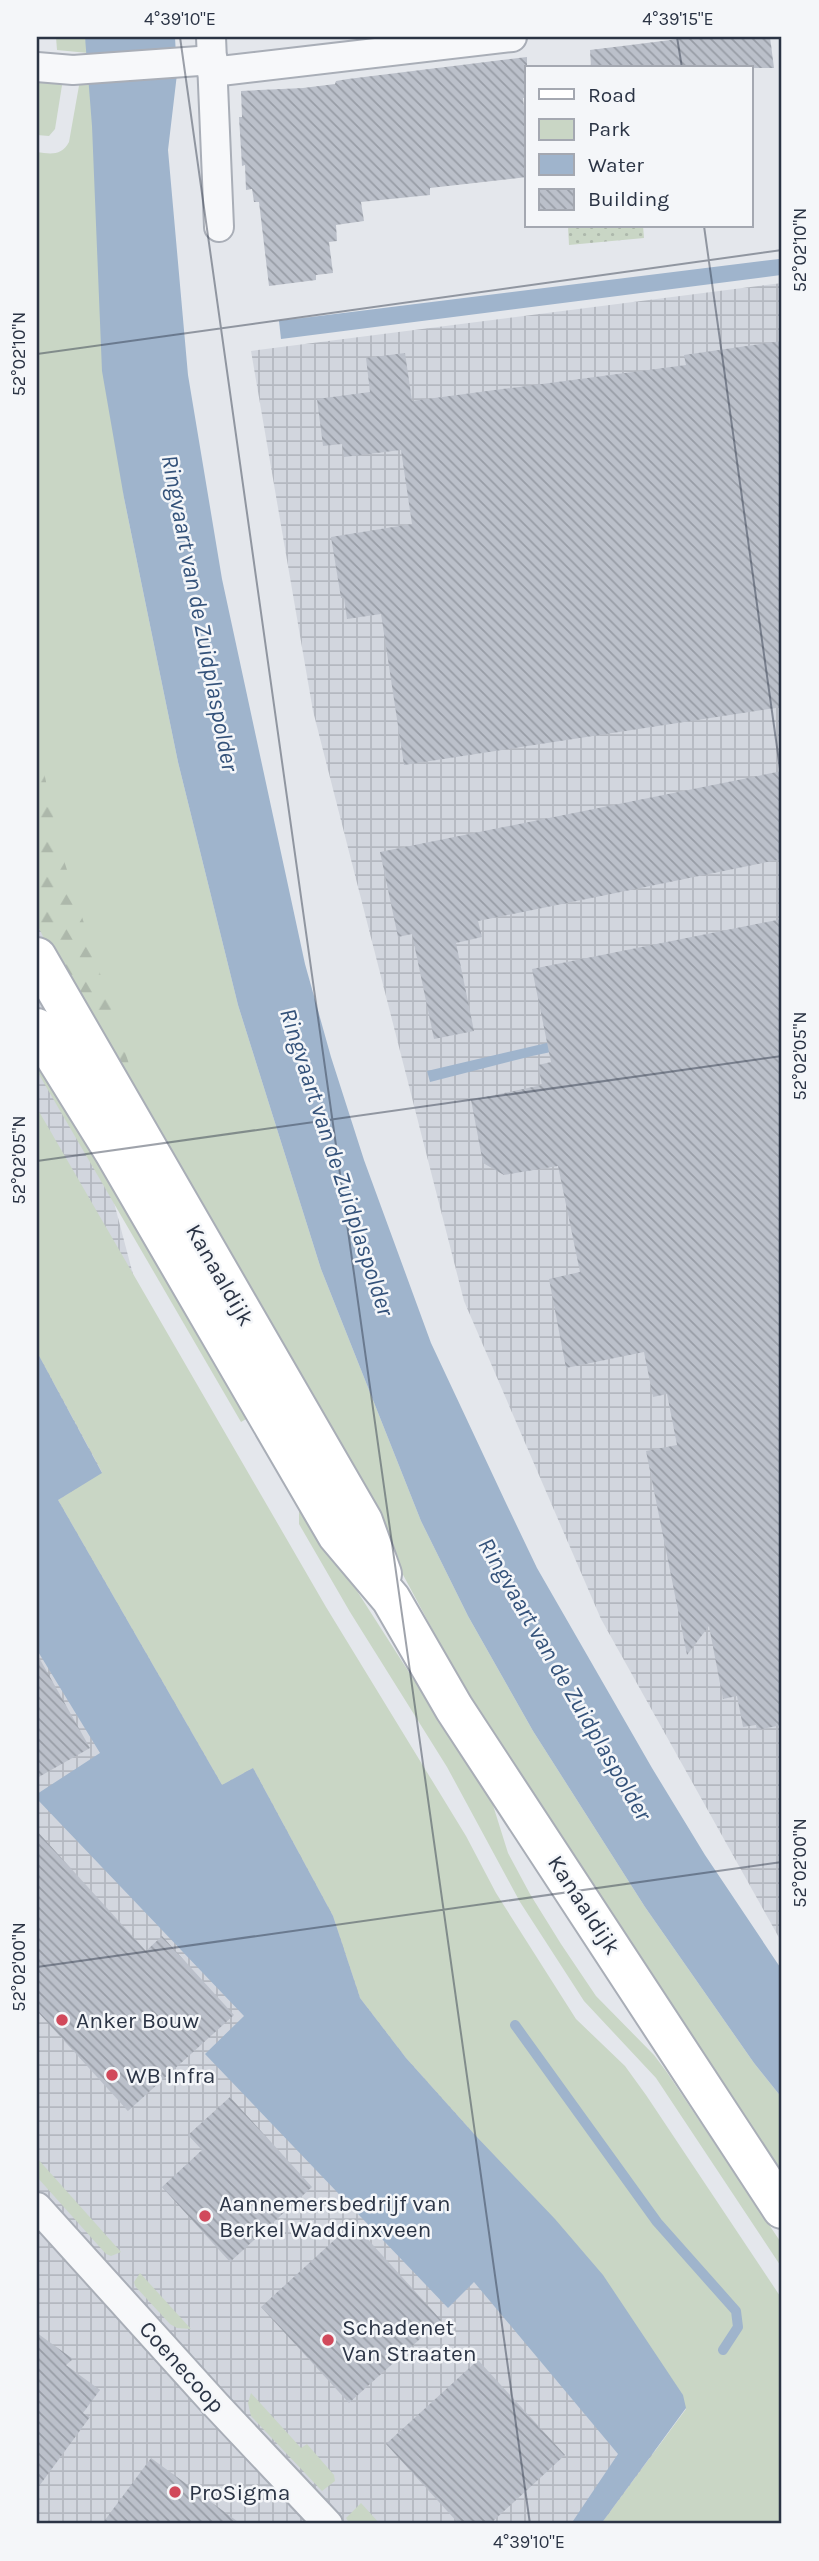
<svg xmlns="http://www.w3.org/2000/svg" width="819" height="2561" font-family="Karla,sans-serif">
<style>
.industrial{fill:url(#industrial-grid)}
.green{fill:#c9d6c5}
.forest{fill:url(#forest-firs)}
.park{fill:url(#park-dots)}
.water{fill:#9fb4cc}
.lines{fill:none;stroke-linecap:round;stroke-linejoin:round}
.stream{stroke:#9fb4cc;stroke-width:10}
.building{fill:url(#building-back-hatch)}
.minor-casing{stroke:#a9aeb7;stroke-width:32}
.secondary-casing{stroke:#a9aeb7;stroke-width:42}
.minor{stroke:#f7f8fa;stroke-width:28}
.secondary{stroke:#fff;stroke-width:38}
.ticks{fill:none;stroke:#2b3445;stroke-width:2;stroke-opacity:0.45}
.poi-dot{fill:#d1495b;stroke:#f4f6f9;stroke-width:2.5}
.labels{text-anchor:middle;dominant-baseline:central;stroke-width:5;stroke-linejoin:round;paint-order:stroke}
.street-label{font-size:23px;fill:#2b3445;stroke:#f4f6f9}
.poi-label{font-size:23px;fill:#2b3445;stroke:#f4f6f9;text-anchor:start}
.water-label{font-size:24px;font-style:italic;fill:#34527a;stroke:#f4f6f9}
.neatline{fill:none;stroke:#2b3445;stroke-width:2.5}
.ticks-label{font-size:18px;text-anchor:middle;fill:#2b3445}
</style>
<defs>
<pattern id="industrial-grid" width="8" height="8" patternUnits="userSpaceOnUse" patternTransform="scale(1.75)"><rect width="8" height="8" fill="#d2d6de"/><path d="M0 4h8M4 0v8" fill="none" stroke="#b4b8c0"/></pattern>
<pattern id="forest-firs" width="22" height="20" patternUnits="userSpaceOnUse" patternTransform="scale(1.75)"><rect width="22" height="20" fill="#c9d6c5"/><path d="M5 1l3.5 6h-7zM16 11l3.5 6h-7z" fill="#adb8ab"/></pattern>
<pattern id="park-dots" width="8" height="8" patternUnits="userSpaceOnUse" patternTransform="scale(1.75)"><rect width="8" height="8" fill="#c9d6c5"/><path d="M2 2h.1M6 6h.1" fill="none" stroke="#adb8ab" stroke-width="1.8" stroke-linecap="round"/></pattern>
<pattern id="building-back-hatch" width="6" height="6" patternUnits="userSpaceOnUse" patternTransform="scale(1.75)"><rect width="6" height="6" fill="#bbc0ca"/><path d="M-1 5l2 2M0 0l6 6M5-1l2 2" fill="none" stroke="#989da6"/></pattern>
</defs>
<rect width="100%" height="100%" fill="#e4e7ec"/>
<g class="industrial">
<path d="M 782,283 L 782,1943 L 601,1619 L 464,1301 L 313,711 L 251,351 Z"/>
<path d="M 37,850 L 103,1161 L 233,1652 L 693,2524 L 37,2524 Z"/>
</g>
<g class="green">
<path d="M 56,37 L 85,37 L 88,53 L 57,50 Z"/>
<path d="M 63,79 L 55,129 L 49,136 L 37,135 L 37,83 Z"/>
<path d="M 89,79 L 124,498 L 178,762 L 238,1005 L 321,1269 L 421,1521 L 468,1616 L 533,1731 L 645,1907 L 754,2063 L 782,2098 L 782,2179 L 635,1962 L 459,1679 L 379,1530 L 37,924 L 37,152 C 50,154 62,156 69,142 L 80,80 Z"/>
<path d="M 37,1046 L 253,1415 L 241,1422 L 37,1071 Z"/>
<path d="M 37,1108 L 326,1607 L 466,1836 L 496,1893 L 576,2019 L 625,2066 L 646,2095 L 782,2299 L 782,2524 L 601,2524 L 686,2409 L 475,2135 L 406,2058 L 360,1998 L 333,1916 L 253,1768 L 222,1785 L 58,1500 L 102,1472 L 37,1352 Z"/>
<path d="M 302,1505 L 492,1802 L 508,1853 L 530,1894 L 561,1944 L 596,1996 L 654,2055 L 666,2071 L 782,2244 L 782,2268 L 656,2078 L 584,2001 L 520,1902 L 447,1767 L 350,1612 L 299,1524 L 299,1511 Z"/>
<path d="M 37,2158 L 121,2252 L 111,2256 L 106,2254 L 37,2177 Z"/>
<path d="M 140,2273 L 191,2329 L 177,2328 L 170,2324 L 135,2286 L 134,2282 Z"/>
<path d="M 251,2393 L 301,2448 L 307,2444 L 334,2475 L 335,2481 L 322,2491 L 251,2416 L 248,2403 Z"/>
<path d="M 361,2503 L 380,2524 L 350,2524 L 346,2518 Z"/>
</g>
<path class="forest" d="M 37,739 L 60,848 L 151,1133 L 81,1015 L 37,924 Z"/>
<path class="park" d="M 568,226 L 643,226 L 644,238 L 569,245 Z"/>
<g class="water">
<path d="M 85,37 L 175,37 L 177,74 L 168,150 L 188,375 L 222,579 L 305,964 L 331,1057 L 364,1160 L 431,1343 L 505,1501 L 537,1568 L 652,1768 L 705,1855 L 782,1970 L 782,2098 L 754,2063 L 645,1907 L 533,1731 L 468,1616 L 421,1521 L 321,1269 L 238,1005 L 178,762 L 124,498 L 102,371 L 92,126 Z"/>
<path d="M 779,259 L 781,275 L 281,339 L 279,321 Z"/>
<path d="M 782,993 L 782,1003 L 532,1056 L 430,1082 L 427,1071 L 551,1042 Z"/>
<path d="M 37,1352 L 102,1473 L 58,1500 L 222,1785 L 253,1768 L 333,1916 L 360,1998 L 406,2058 L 475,2135 L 555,2219 L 603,2275 L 683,2395 L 686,2408 L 601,2524 L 571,2524 L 618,2454 L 474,2282 L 448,2308 L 205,2054 L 244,2016 L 37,1799 L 37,1794 L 100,1753 L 37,1650 Z"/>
</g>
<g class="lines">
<path class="stream" d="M 515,2025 L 657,2222 L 736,2311 L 738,2327 L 723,2350"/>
</g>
<g class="building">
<path d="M 695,37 L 770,37 L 774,68 L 591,68 L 590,50 Z"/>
<path d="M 527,57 L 527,98 L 523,98 L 527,133 L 527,177 L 430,188 L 430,195 L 361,202 L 364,221 L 336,225 L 337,241 L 329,242 L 333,273 L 316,275 L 316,280 L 269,286 L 259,202 L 254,202 L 252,189 L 246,190 L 245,165 L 242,166 L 239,117 L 242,117 L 241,91 L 303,88 L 335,84 L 336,81 L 348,79 Z"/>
<path d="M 782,341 L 782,707 L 404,765 L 381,614 L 347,619 L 344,598 L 341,598 L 331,537 L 412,524 L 401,450 L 344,457 L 342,444 L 323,446 L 317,399 L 370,392 L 366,358 L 405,353 L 412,401 L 686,365 L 684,355 Z"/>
<path d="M 782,771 L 782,859 L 478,921 L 482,937 L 456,943 L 474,1031 L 434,1039 L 412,934 L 398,937 L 380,852 Z"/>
<path d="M 782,919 L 782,1725 L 757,1730 L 756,1725 L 743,1727 L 737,1696 L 723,1699 L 709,1626 L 687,1655 L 646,1451 L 677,1445 L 667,1394 L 653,1397 L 644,1352 L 566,1368 L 549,1279 L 580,1272 L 558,1166 L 504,1175 L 483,1163 L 471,1100 L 542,1085 L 538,1065 L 551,1062 L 532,969 Z"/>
<path d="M 37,1654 L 90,1748 L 37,1778 Z"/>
<path d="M 37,1831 L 146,1951 L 162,1936 L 234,2015 L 128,2111 L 37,2011 Z"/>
<path d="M 230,2097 L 312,2187 L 230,2262 L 162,2187 L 202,2150 L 188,2135 Z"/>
<path d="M 353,2223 L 441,2320 L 349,2403 L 261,2307 Z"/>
<path d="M 37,2333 L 73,2359 L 66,2365 L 100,2390 L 83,2413 L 90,2417 L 37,2489 Z"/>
<path d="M 478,2360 L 565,2455 L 490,2524 L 459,2524 L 386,2444 Z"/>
<path d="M 151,2458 L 241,2524 L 102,2524 Z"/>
</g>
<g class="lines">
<g class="minor-casing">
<g id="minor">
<path d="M 211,37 L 219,227"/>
<path d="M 37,67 L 73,70 L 213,60"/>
<path d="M 212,72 L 512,37"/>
<path d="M 37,2207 L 216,2405 L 328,2524"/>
</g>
</g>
<g class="secondary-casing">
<g id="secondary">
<path d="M 37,957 L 363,1521 L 382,1574"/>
<path d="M 37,1028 L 114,1152 L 337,1535 L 391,1599 L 454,1708 L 782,2209"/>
</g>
</g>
<use href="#minor" class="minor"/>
<use href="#secondary" class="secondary"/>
</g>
<path class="ticks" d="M 180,37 L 530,2524M 677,37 L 682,68M 704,226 L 782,783M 37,354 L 782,250M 37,1161 L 782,1056M 37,1967 L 782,1862"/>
<g class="poi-dot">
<circle cx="62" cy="2020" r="7"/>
<circle cx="112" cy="2075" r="7"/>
<circle cx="205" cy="2216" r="7"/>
<circle cx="328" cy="2340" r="7"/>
<circle cx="175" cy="2492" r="7"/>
</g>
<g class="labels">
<g class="street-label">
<text transform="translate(220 1275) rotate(60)">Kanaaldijk</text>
<text transform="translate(584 1905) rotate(57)">Kanaaldijk</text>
<text transform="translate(182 2367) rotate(48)">Coenecoop</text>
</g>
<g class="poi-label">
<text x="76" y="2020">Anker Bouw</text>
<text x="126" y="2075">WB Infra</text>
<text x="219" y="2203">Aannemersbedrijf van<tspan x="219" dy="26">Berkel Waddinxveen</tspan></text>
<text x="342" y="2327">Schadenet<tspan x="342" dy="26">Van Straaten</tspan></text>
<text x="189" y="2492">ProSigma</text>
</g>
<g class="water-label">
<text transform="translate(200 613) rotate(79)">Ringvaart van de Zuidplaspolder</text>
<text transform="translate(337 1162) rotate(72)">Ringvaart van de Zuidplaspolder</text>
<text transform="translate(565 1679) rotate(60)">Ringvaart van de Zuidplaspolder</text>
</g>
</g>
<rect width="819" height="2561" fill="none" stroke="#f4f6f9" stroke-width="77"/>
<rect x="525" y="66" width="228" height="161" fill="#f4f6f9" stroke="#a4a8b1" stroke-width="2"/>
<rect x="539" y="89" width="35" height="10" fill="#ffffff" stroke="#a4a8b1" stroke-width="2"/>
<text x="588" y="102" font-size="21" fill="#2b3445">Road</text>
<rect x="539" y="119" width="35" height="21" fill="#c9d6c5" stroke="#a4a8b1" stroke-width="2"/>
<text x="588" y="136" font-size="21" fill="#2b3445">Park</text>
<rect x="539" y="154" width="35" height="21" fill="#9fb4cc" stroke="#a4a8b1" stroke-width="2"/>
<text x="588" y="172" font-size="21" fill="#2b3445">Water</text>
<rect x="539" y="189" width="35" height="21" fill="url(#building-back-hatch)" stroke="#a4a8b1" stroke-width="2"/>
<text x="588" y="206" font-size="21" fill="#2b3445">Building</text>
<rect x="38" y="38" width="742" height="2484" class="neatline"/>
<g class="ticks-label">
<text x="180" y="25">4°39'10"E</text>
<text x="678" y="25">4°39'15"E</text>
<text transform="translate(800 250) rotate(-90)" y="6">52°02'10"N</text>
<text transform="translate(19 354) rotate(-90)" y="6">52°02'10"N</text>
<text transform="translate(800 1056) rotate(-90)" y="6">52°02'05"N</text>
<text transform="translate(19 1160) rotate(-90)" y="6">52°02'05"N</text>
<text transform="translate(800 1863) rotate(-90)" y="6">52°02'00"N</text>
<text transform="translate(19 1967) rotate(-90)" y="6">52°02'00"N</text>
<text x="529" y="2548">4°39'10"E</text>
</g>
</svg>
